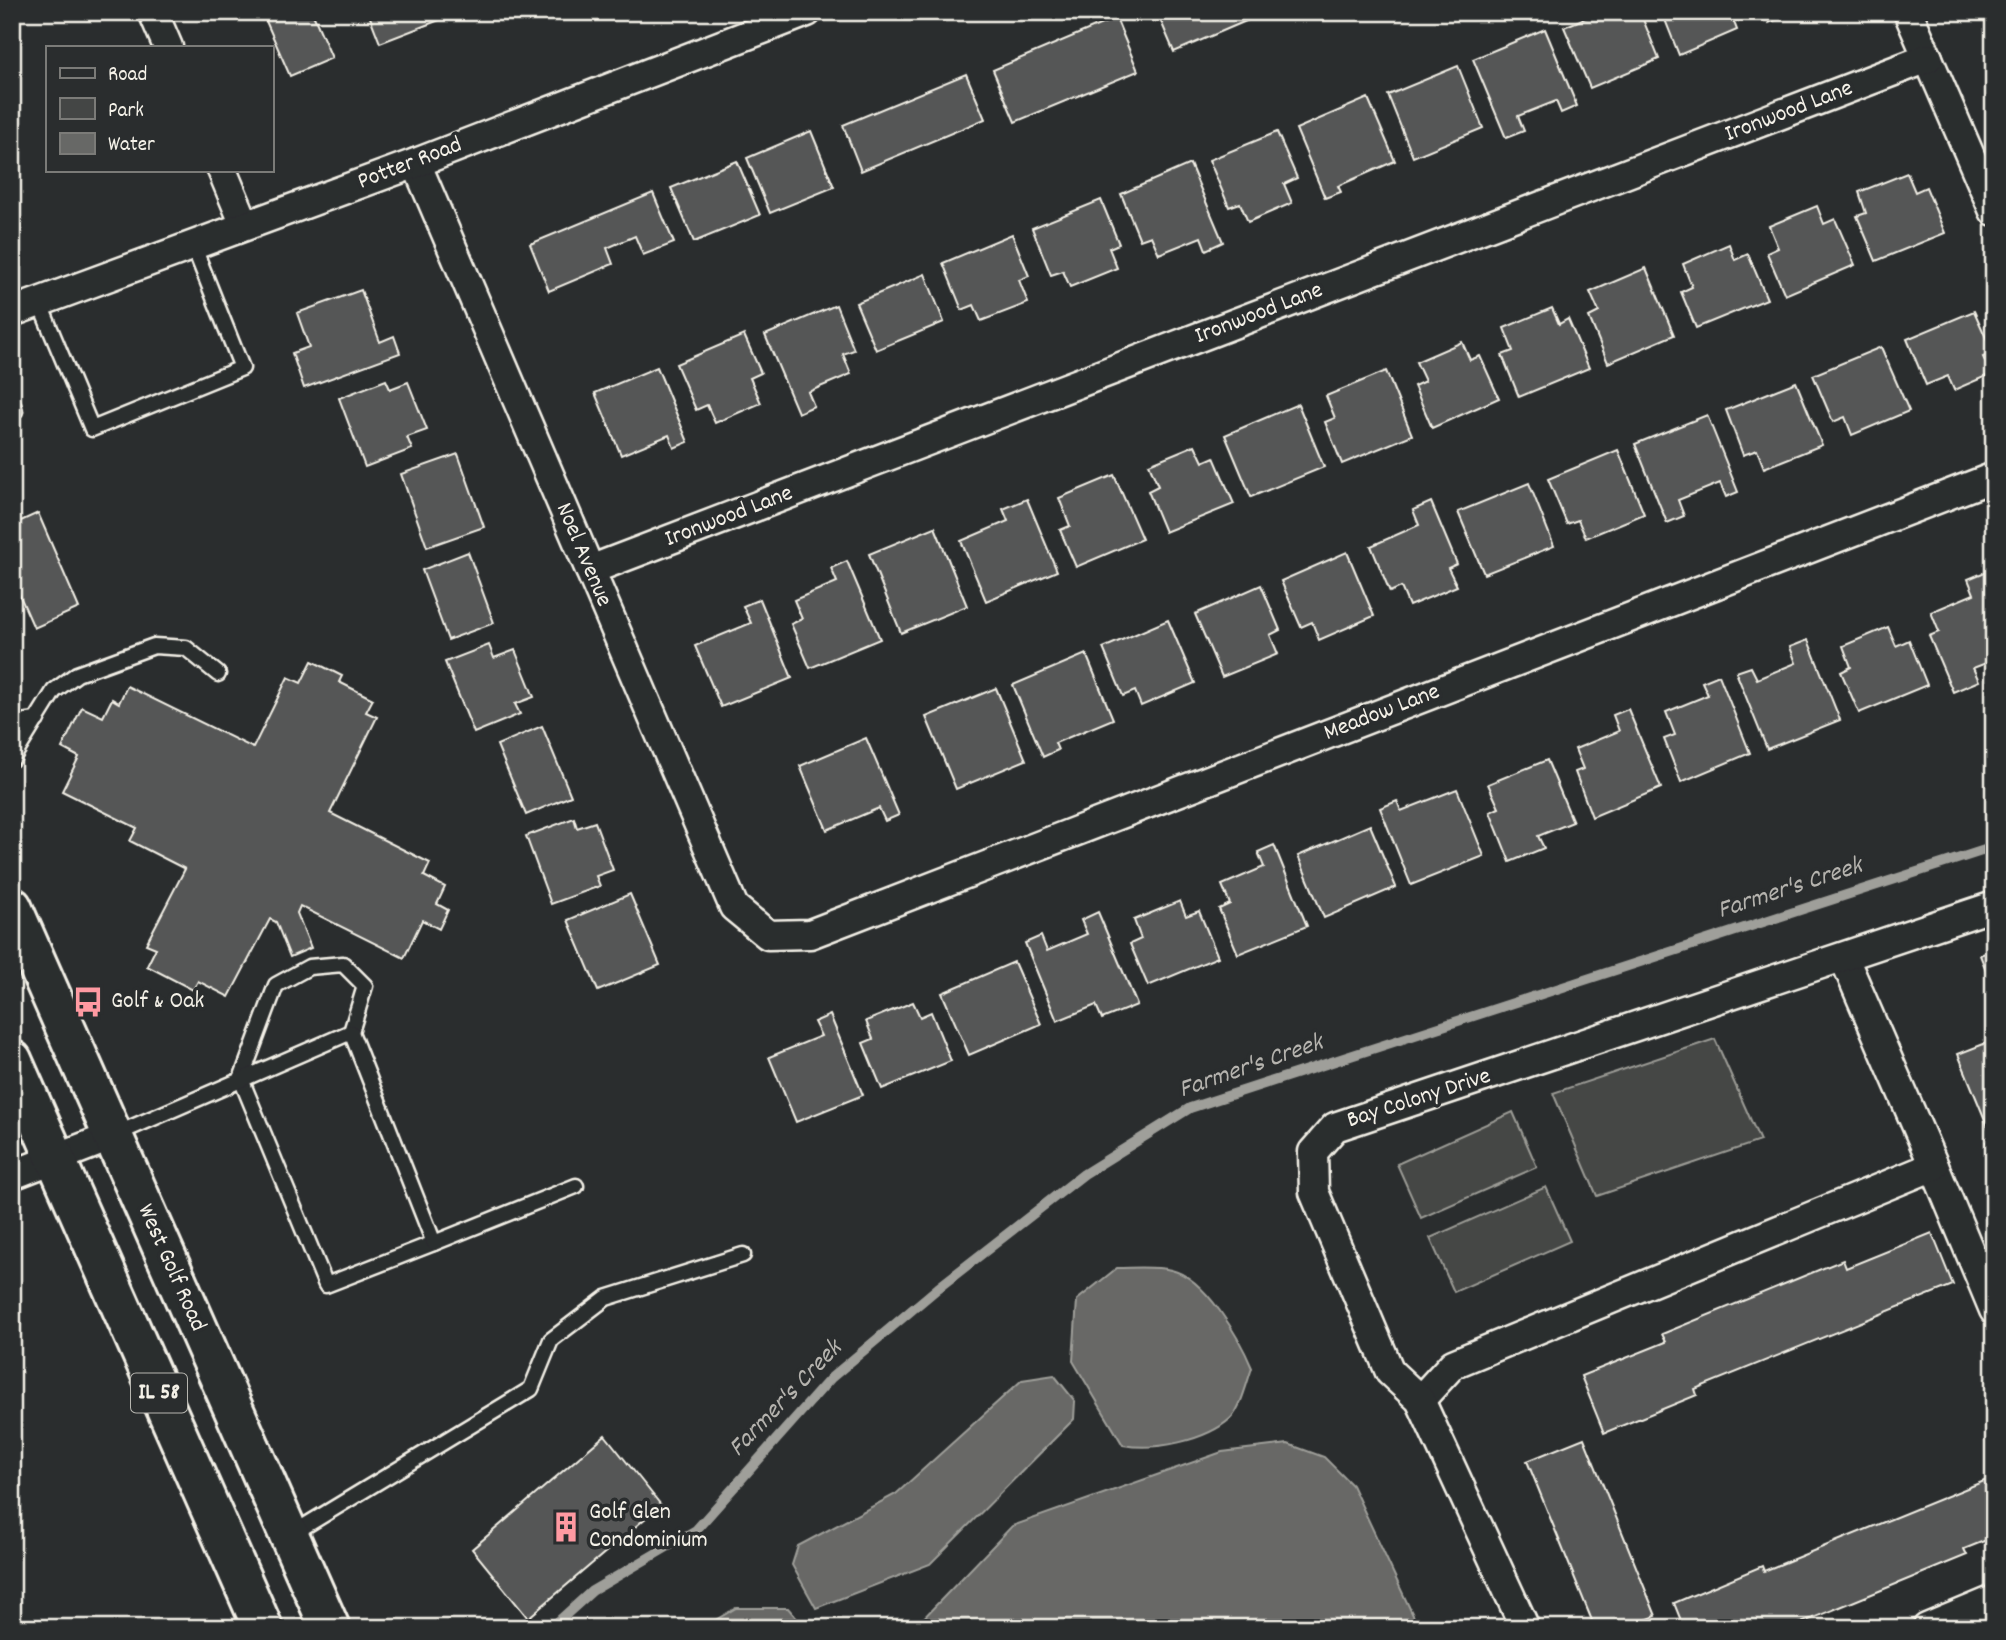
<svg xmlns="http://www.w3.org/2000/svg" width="2006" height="1640" font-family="Dekko,sans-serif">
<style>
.green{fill:#444645;stroke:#9c9c96;stroke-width:2}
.water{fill:#676866;stroke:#9f9f9a;stroke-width:2}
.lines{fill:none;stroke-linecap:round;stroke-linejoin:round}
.stream{stroke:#9f9f9a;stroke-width:10}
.building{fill:#555756;stroke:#f4f1e8;stroke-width:2}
.service-casing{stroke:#f4f1e8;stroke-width:19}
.minor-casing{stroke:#f4f1e8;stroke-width:33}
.primary-casing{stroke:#f4f1e8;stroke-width:44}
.service{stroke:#2a2d2e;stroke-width:14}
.minor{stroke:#2a2d2e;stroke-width:28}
.primary{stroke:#2a2d2e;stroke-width:38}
.labels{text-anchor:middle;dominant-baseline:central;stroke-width:7;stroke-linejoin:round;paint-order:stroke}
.shield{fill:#2a2d2e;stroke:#b7b6b0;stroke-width:2}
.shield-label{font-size:23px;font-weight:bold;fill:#f4f1e8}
.street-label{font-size:24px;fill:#f4f1e8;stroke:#2a2d2e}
.poi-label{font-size:24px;fill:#f4f1e8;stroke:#2a2d2e;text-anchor:start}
.water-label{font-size:26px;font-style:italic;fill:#b5b3ae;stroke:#2a2d2e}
</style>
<rect width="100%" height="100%" fill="#2a2d2e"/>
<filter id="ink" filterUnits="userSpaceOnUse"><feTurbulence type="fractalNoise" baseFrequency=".0143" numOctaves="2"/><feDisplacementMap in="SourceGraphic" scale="14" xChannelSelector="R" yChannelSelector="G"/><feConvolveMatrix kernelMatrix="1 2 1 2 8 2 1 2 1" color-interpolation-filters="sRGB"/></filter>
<g filter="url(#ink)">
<g class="green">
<path d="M 1715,1039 L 1760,1141 L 1597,1196 L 1553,1093 Z"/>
<path d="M 1513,1112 L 1537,1167 L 1421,1218 L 1397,1164 Z"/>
<path d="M 1546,1187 L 1570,1241 L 1454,1292 L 1430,1238 Z"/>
</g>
<g class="water">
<path d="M 1117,1268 C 1134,1268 1154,1266 1171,1270 C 1205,1277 1240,1339 1252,1368 C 1247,1382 1241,1408 1231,1418 C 1206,1441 1154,1451 1123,1445 L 1073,1361 L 1077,1300 Z"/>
<path d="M 1054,1375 L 1075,1401 L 1074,1419 L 930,1564 L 816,1608 L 792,1565 L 798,1546 L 896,1494 L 1022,1380 Z"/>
<path d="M 1288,1444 L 1324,1457 L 1352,1485 L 1419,1628 L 914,1628 L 1012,1526 L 1222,1452 Z"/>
<path d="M 736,1608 L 788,1608 L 805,1628 L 702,1628 Z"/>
</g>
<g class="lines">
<path class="stream" d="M 551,1628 L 592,1591 L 696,1530 L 831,1378 L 938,1288 L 1084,1174 L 1190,1108 L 1994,847"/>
</g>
<g class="building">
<path d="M 262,12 L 312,12 L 332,58 L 290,76 Z"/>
<path d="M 368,12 L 460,12 L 380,43 Z"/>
<path d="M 1157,12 L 1267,12 L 1174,52 Z"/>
<path d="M 1599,12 L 1640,12 L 1659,59 L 1590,88 L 1564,27 Z"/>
<path d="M 1662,12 L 1730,12 L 1737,30 L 1679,55 Z"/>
<path d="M 1765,12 L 1794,12 L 1769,23 Z"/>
<path d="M 1116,18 L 1138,71 L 1015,122 L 993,70 Z"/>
<path d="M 1545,29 L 1577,106 L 1561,113 L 1556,101 L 1518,116 L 1524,131 L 1506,138 L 1473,59 Z"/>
<path d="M 1458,66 L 1483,128 L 1413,157 L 1388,95 Z"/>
<path d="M 966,74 L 985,119 L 861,171 L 843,125 Z"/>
<path d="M 1368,98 L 1395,161 L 1338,186 L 1341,192 L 1325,198 L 1296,129 Z"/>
<path d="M 811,131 L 834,187 L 770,213 L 747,158 Z"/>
<path d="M 1277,132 L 1297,178 L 1284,184 L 1292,203 L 1248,222 L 1240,203 L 1229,207 L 1209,160 Z"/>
<path d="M 737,161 L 760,215 L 694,242 L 671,188 Z"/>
<path d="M 1190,164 L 1223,242 L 1206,250 L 1201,237 L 1159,254 L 1151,236 L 1140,240 L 1121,194 Z"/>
<path d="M 1907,173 L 1915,192 L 1926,187 L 1945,233 L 1876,261 L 1857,216 L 1866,213 L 1859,192 Z"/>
<path d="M 653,193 L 674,243 L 643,255 L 635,236 L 607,248 L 613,264 L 549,291 L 530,244 Z"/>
<path d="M 1101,200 L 1119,244 L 1109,248 L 1117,268 L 1070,287 L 1063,271 L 1051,275 L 1032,228 Z"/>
<path d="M 1817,206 L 1824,224 L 1835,219 L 1855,265 L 1785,295 L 1767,253 L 1778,248 L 1769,226 Z"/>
<path d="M 1012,234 L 1029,276 L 1019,280 L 1028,303 L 981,321 L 974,305 L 962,310 L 943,263 Z"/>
<path d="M 1729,244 L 1735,260 L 1748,254 L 1767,299 L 1696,328 L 1681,292 L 1692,287 L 1683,264 Z"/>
<path d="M 1646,268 L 1674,335 L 1608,363 L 1589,317 L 1599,312 L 1590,292 Z"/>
<path d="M 925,274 L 944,322 L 876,350 L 856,303 Z"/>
<path d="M 361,290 L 380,342 L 394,336 L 400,353 L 304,388 L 292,353 L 309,347 L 297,313 Z"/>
<path d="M 836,305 L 854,350 L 843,354 L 851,374 L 808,392 L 814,406 L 798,413 L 765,335 Z"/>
<path d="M 1552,308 L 1559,324 L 1568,319 L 1589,368 L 1519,397 L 1502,355 L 1513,351 L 1504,328 Z"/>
<path d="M 1974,311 L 1993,353 L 1983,357 L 1991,374 L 1954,390 L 1948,376 L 1926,385 L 1907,339 Z"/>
<path d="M 744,335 L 761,373 L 750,378 L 761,403 L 715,423 L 707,405 L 696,410 L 676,364 Z"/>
<path d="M 1462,342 L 1470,360 L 1480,356 L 1499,398 L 1432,428 L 1414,386 L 1425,381 L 1416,362 Z"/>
<path d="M 1881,347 L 1909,411 L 1852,435 L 1845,417 L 1833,422 L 1813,375 Z"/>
<path d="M 657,367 L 688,442 L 674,448 L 669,435 L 621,455 L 595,393 Z"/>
<path d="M 1386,371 L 1412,435 L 1342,464 L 1325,422 L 1335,418 L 1326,396 Z"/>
<path d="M 386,380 L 390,389 L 408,382 L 427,430 L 407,437 L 412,449 L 365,467 L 339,398 Z"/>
<path d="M 1796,382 L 1822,445 L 1764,468 L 1757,450 L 1743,455 L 1726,410 Z"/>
<path d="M 1298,404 L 1324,467 L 1251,497 L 1225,435 Z"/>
<path d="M 1707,415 L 1738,492 L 1726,497 L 1720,483 L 1678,500 L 1684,516 L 1667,523 L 1635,444 Z"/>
<path d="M 1195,445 L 1203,462 L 1214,457 L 1234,504 L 1165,532 L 1148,491 L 1158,486 L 1149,464 Z"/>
<path d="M 1618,450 L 1644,514 L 1586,538 L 1578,520 L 1567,524 L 1548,479 Z"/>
<path d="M 458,454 L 484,527 L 427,547 L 401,474 Z"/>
<path d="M 1114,475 L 1142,539 L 1076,567 L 1060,530 L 1070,526 L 1059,498 Z"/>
<path d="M 1529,483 L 1554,546 L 1484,574 L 1458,512 Z"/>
<path d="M 1027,499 L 1057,571 L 986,601 L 961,541 L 1008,521 L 1003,509 Z"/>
<path d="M 1431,502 L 1457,564 L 1448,568 L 1457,586 L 1409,606 L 1401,587 L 1390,592 L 1371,546 L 1419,525 L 1413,510 Z"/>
<path d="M 38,513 L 79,608 L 34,628 L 12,578 L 12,525 Z"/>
<path d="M 935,527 L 967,606 L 901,633 L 869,554 Z"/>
<path d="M 468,552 L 494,623 L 448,640 L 422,570 Z"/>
<path d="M 1347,552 L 1374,616 L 1319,640 L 1312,622 L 1301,627 L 1281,581 Z"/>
<path d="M 847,561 L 880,639 L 810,668 L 791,624 L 802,619 L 794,600 L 837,582 L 831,568 Z"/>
<path d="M 1985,572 L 1994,592 L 1994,660 L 1973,668 L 1979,681 L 1953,692 L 1929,636 L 1939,632 L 1931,612 L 1974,594 L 1968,579 Z"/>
<path d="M 1261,585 L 1280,630 L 1270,635 L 1278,654 L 1222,677 L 1195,614 Z"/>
<path d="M 760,599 L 792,678 L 721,707 L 695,646 L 751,623 L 743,606 Z"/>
<path d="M 1168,620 L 1195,683 L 1141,706 L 1135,691 L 1123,696 L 1103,648 Z"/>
<path d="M 1888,627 L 1896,646 L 1909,640 L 1927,685 L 1859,713 L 1841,672 L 1851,667 L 1843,646 Z"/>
<path d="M 1808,640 L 1840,720 L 1767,749 L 1736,672 L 1751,667 L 1757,679 L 1796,663 L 1790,647 Z"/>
<path d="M 489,645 L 494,658 L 515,650 L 534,697 L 515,704 L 520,714 L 474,733 L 445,662 Z"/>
<path d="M 1086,654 L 1113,719 L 1055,743 L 1058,750 L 1043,757 L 1013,685 Z"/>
<path d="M 312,661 L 342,676 L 339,682 L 373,699 L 366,712 L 377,717 L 330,813 L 430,863 L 424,876 L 445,887 L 437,904 L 448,910 L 439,929 L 422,920 L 404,958 L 300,906 L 297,913 L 311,948 L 290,957 L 276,922 L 270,919 L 229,997 L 198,981 L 193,990 L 147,966 L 156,948 L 146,944 L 185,869 L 130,841 L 137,828 L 62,791 L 79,757 L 62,748 L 82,707 L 103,717 L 112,699 L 119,703 L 127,686 L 253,748 L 288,677 L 301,683 Z"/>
<path d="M 1719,675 L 1750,753 L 1681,782 L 1664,739 L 1675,735 L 1666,712 L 1708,695 L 1702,682 Z"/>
<path d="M 996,688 L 1026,760 L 956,789 L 926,717 Z"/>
<path d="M 1628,709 L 1661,788 L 1592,817 L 1575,772 L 1583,769 L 1575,749 L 1619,731 L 1613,715 Z"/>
<path d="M 542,726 L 571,796 L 526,815 L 497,745 Z"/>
<path d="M 866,738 L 899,815 L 885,821 L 879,808 L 827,830 L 800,766 Z"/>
<path d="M 1547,760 L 1573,822 L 1538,836 L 1544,848 L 1510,862 L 1490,812 L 1499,808 L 1488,784 Z"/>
<path d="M 1457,789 L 1484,856 L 1411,885 L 1380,808 L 1397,801 L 1401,811 Z"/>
<path d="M 574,818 L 577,828 L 595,822 L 613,870 L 596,876 L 600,886 L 551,904 L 526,836 Z"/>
<path d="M 1370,825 L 1396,887 L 1324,918 L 1298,856 Z"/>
<path d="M 1274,845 L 1307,926 L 1238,954 L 1219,909 L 1230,904 L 1222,885 L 1264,867 L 1258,852 Z"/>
<path d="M 630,894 L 660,965 L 598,991 L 568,920 Z"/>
<path d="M 1180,901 L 1186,916 L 1199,911 L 1218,957 L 1148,986 L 1130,944 L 1141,939 L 1134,920 Z"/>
<path d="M 1098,912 L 1137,1005 L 1102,1019 L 1096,1005 L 1057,1021 L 1025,943 L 1041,936 L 1047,951 L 1087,934 L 1081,920 Z"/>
<path d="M 1994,949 L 1994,990 L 1980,955 Z"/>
<path d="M 1014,962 L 1041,1024 L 969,1055 L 942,993 Z"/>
<path d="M 913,1002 L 920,1017 L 931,1012 L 951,1061 L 882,1089 L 863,1043 L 873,1039 L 866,1021 Z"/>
<path d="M 830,1015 L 863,1095 L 796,1122 L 769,1057 L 821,1036 L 814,1022 Z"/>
<path d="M 1994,1040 L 1994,1161 L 1986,1142 L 1993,1139 L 1958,1054 Z"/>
<path d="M 1932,1233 L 1953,1285 L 1695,1389 L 1697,1395 L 1604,1433 L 1581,1376 L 1666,1342 L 1662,1334 L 1843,1260 L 1846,1268 Z"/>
<path d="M 605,1435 L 661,1505 L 528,1618 L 472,1549 Z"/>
<path d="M 1584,1438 L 1656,1616 L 1625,1628 L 1595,1628 L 1527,1461 Z"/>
<path d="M 1994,1477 L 1994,1537 L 1964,1549 L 1967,1555 L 1789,1628 L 1684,1628 L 1674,1603 L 1762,1566 L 1764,1571 Z"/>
</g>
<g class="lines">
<g class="service-casing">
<g id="service">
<path d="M 39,302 L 92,429 L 242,368 L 193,245"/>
<path d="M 12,402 L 15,411 L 12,412"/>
<path d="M 12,723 L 37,720"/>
<path d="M 12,759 L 54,691 L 77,674 L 154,646 L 186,648 L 218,674"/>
<path d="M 351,1032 L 365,986 L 343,964 L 309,967 L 276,985 L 241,1079 L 326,1285 L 434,1243"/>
<path d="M 114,1135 L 351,1032 L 434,1243 L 576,1186"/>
<path d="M 290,1535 L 531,1389 L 551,1340 L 606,1298 L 743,1255"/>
</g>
</g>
<g class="minor-casing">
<g id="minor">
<path d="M 153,12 L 168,47"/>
<path d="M 1908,12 L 1994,211"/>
<path d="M 416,163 L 734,907 L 768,935 L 810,934 L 1994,477"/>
<path d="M 222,170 L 245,225"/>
<path d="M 12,312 L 416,163 L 807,12"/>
<path d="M 590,570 L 1928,58"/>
<path d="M 1934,1166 L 1994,1310"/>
<path d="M 12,1175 L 113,1136"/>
<path d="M 1420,1400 L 1453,1364 L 1934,1166 L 1844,958"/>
<path d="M 1525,1628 L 1420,1400 L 1390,1372 L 1314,1192 L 1313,1152 L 1335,1127 L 1994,906"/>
<path d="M 1927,1628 L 1994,1600"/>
</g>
</g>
<g class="primary-casing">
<g id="primary">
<path d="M 12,907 L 330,1628"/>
<path d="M 12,1060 L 263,1628"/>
</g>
</g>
<use href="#service" class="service"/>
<use href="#minor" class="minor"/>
<use href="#primary" class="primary"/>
</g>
</g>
<defs>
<g id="bus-bare" transform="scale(2.415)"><path d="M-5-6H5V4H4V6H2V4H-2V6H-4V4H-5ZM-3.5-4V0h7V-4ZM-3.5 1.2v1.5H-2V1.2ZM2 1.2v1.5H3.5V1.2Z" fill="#ff9aa2" stroke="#2a2d2e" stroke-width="2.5" paint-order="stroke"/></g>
<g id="building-bare" transform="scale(2.415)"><path d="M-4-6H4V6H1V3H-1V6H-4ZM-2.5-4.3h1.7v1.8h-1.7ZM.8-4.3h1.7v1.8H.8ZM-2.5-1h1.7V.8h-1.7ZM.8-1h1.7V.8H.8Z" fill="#ff9aa2" stroke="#2a2d2e" stroke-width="2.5" paint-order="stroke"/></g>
</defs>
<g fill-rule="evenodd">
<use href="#bus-bare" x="88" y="1002"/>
<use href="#building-bare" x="566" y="1527"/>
</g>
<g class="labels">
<rect class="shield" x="131" y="1373.5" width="56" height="39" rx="5"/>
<g class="shield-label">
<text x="159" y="1393">IL 58</text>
</g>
<g class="street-label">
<text transform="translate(1789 112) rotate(-21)">Ironwood Lane</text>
<text transform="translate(410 164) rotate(-21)">Potter Road</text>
<text transform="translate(1259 314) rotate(-21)">Ironwood Lane</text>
<text transform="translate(729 517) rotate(-21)">Ironwood Lane</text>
<text transform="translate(583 555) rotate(67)">Noel Avenue</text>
<text transform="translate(1382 713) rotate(-21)">Meadow Lane</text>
<text transform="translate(1419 1099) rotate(-18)">Bay Colony Drive</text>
<text transform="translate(171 1268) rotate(66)">West Golf Road</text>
</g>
<g class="poi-label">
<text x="111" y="1002">Golf &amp; Oak</text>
<text x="589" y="1513">Golf Glen<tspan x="589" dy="28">Condominium</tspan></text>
</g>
<g class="water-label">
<text transform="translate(1790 889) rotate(-18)">Farmer's Creek</text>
<text transform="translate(1251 1067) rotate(-19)">Farmer's Creek</text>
<text transform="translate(786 1399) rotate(-46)">Farmer's Creek</text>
</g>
</g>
<rect width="2006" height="1640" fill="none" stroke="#2a2d2e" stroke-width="42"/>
<rect x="21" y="21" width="1964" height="1598" fill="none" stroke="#f4f1e8" stroke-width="2.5" filter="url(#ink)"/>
<rect x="46" y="46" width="228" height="126" fill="#2a2d2e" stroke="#7b7b78" stroke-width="2"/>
<rect x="60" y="68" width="35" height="10" fill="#2a2d2e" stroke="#7b7b78" stroke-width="2"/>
<text x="108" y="80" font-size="21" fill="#f4f1e8">Road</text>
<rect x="60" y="98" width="35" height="21" fill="#444645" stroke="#7b7b78" stroke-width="2"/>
<text x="108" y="116" font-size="21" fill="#f4f1e8">Park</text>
<rect x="60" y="133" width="35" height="21" fill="#676866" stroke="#7b7b78" stroke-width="2"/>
<text x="108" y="150" font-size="21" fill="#f4f1e8">Water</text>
</svg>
